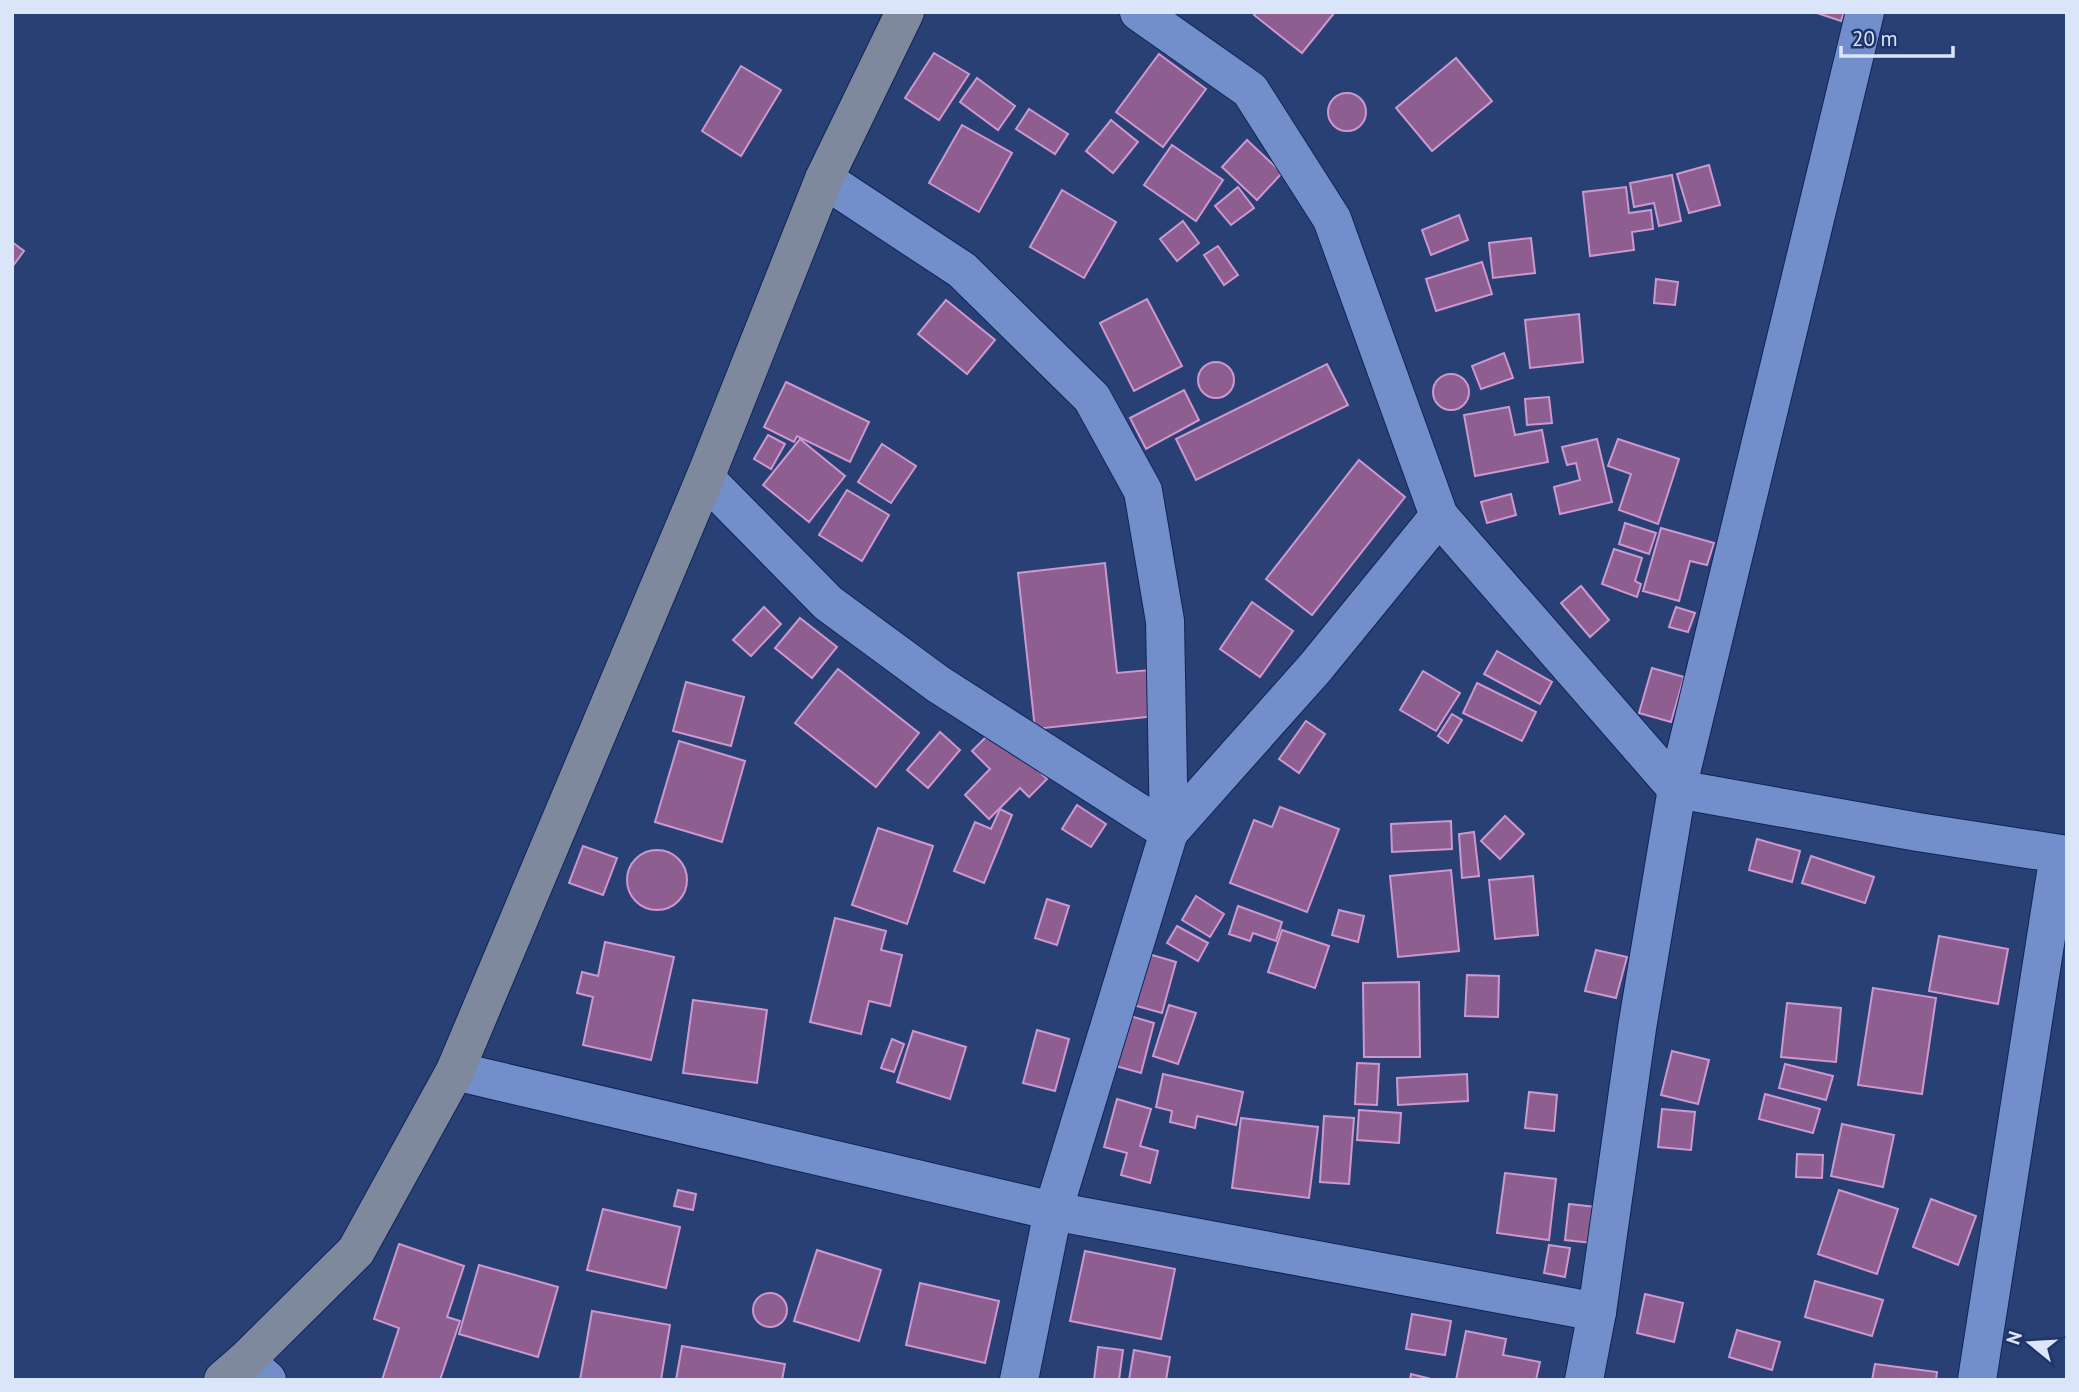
<svg xmlns="http://www.w3.org/2000/svg" width="2079" height="1392" font-family="'PT Sans',sans-serif">
<style>
.building{fill:#8e5e91;stroke:#cc98ce;stroke-width:2}
.lines{fill:none;stroke-linecap:round;stroke-linejoin:round}
.street-casing{stroke:#112558;stroke-width:40}
.secondary-casing{stroke:#112558;stroke-width:40}
.street{stroke:#728ecb;stroke-width:38}
.secondary{stroke:#7f899d;stroke-width:38}
</style>
<rect width="100%" height="100%" fill="#294075"/>
<g class="building">
<path d="M 1257,12 L 1335,12 L 1302,53 L 1254,15 Z"/>
<path d="M 1814,12 L 1844,12 L 1841,21 Z"/>
<path d="M 934,53 L 969,74 L 939,120 L 905,98 Z"/>
<path d="M 1159,54 L 1206,89 L 1163,147 L 1116,112 Z"/>
<path d="M 1456,58 L 1492,101 L 1432,151 L 1396,108 Z"/>
<path d="M 741,66 L 781,90 L 741,156 L 702,131 Z"/>
<path d="M 977,78 L 1015,106 L 998,130 L 960,102 Z"/>
<circle cx="1347" cy="112" r="19"/>
<path d="M 1029,109 L 1068,134 L 1055,154 L 1016,129 Z"/>
<path d="M 1111,120 L 1138,142 L 1113,173 L 1086,151 Z"/>
<path d="M 962,125 L 1012,153 L 979,212 L 929,183 Z"/>
<path d="M 1247,140 L 1282,173 L 1257,200 L 1222,167 Z"/>
<path d="M 1172,145 L 1223,180 L 1196,221 L 1144,185 Z"/>
<path d="M 1709,165 L 1720,205 L 1689,213 L 1677,174 Z"/>
<path d="M 1672,175 L 1681,221 L 1659,226 L 1654,203 L 1634,207 L 1630,183 Z"/>
<path d="M 1238,187 L 1254,208 L 1231,225 L 1215,206 Z"/>
<path d="M 1626,187 L 1629,213 L 1651,210 L 1653,229 L 1632,232 L 1634,250 L 1590,256 L 1583,192 Z"/>
<path d="M 1062,190 L 1116,222 L 1084,278 L 1030,247 Z"/>
<path d="M 1459,215 L 1468,240 L 1431,255 L 1422,230 Z"/>
<path d="M 1183,221 L 1199,243 L 1177,261 L 1160,239 Z"/>
<path d="M 1531,238 L 1535,273 L 1493,278 L 1489,243 Z"/>
<path d="M 12,242 L 24,251 L 12,267 Z"/>
<path d="M 1218,246 L 1238,275 L 1224,285 L 1204,255 Z"/>
<path d="M 1482,262 L 1492,294 L 1436,311 L 1426,279 Z"/>
<path d="M 1656,279 L 1678,282 L 1675,305 L 1654,303 Z"/>
<path d="M 1147,299 L 1182,366 L 1134,391 L 1100,323 Z"/>
<path d="M 946,300 L 995,340 L 967,374 L 918,334 Z"/>
<path d="M 1579,314 L 1583,362 L 1530,368 L 1525,320 Z"/>
<path d="M 1504,353 L 1513,378 L 1481,389 L 1472,366 Z"/>
<circle cx="1216" cy="380" r="18"/>
<path d="M 1327,364 L 1348,405 L 1196,480 L 1176,439 Z"/>
<circle cx="1451" cy="392" r="18"/>
<path d="M 786,382 L 869,422 L 850,462 L 797,436 L 794,442 L 764,427 Z"/>
<path d="M 1184,390 L 1199,420 L 1146,449 L 1130,418 Z"/>
<path d="M 1549,397 L 1552,423 L 1527,425 L 1525,399 Z"/>
<path d="M 1509,407 L 1515,435 L 1542,430 L 1548,462 L 1475,476 L 1464,415 Z"/>
<path d="M 768,435 L 785,444 L 771,469 L 754,459 Z"/>
<path d="M 800,439 L 845,476 L 809,522 L 763,485 Z"/>
<path d="M 1597,439 L 1612,502 L 1560,514 L 1554,487 L 1580,480 L 1576,463 L 1567,465 L 1562,447 Z"/>
<path d="M 1618,439 L 1679,459 L 1658,524 L 1619,510 L 1631,474 L 1608,466 Z"/>
<path d="M 882,444 L 916,466 L 891,503 L 858,482 Z"/>
<path d="M 1359,460 L 1405,497 L 1312,615 L 1266,579 Z"/>
<path d="M 847,490 L 889,515 L 862,561 L 819,535 Z"/>
<path d="M 1511,494 L 1516,515 L 1487,523 L 1481,502 Z"/>
<path d="M 1625,523 L 1656,533 L 1649,554 L 1619,544 Z"/>
<path d="M 1661,528 L 1714,543 L 1707,565 L 1690,561 L 1679,601 L 1643,591 Z"/>
<path d="M 1614,549 L 1642,558 L 1635,581 L 1641,584 L 1637,597 L 1602,584 Z"/>
<path d="M 1105,563 L 1117,673 L 1150,670 L 1155,716 L 1035,729 L 1018,573 Z"/>
<path d="M 1581,586 L 1609,620 L 1590,637 L 1561,603 Z"/>
<path d="M 1252,602 L 1293,631 L 1260,677 L 1220,649 Z"/>
<path d="M 764,607 L 781,624 L 751,656 L 733,640 Z"/>
<path d="M 1676,607 L 1695,613 L 1688,632 L 1669,627 Z"/>
<path d="M 800,618 L 837,647 L 812,678 L 775,648 Z"/>
<path d="M 1497,651 L 1552,682 L 1540,704 L 1484,674 Z"/>
<path d="M 1652,668 L 1684,677 L 1671,722 L 1639,713 Z"/>
<path d="M 838,669 L 919,733 L 876,787 L 795,723 Z"/>
<path d="M 1423,671 L 1460,693 L 1436,731 L 1400,710 Z"/>
<path d="M 686,682 L 744,697 L 731,746 L 673,731 Z"/>
<path d="M 1477,683 L 1536,712 L 1522,741 L 1463,713 Z"/>
<path d="M 1452,714 L 1462,720 L 1448,743 L 1438,736 Z"/>
<path d="M 1306,721 L 1325,734 L 1299,773 L 1279,759 Z"/>
<path d="M 940,732 L 960,750 L 928,788 L 907,770 Z"/>
<path d="M 991,732 L 1013,745 L 1047,779 L 1029,797 L 1020,788 L 989,819 L 965,795 L 990,769 L 972,751 Z"/>
<path d="M 679,741 L 745,761 L 722,842 L 655,822 Z"/>
<path d="M 1077,805 L 1106,824 L 1091,847 L 1062,829 Z"/>
<path d="M 1280,807 L 1339,829 L 1307,912 L 1230,883 L 1254,820 L 1272,827 Z"/>
<path d="M 1000,809 L 1012,815 L 984,883 L 954,871 L 975,822 L 991,829 Z"/>
<path d="M 1505,816 L 1524,834 L 1500,859 L 1481,841 Z"/>
<path d="M 1451,821 L 1452,849 L 1392,852 L 1391,824 Z"/>
<path d="M 878,828 L 933,846 L 907,924 L 852,905 Z"/>
<path d="M 1474,832 L 1479,876 L 1462,878 L 1459,834 Z"/>
<path d="M 1757,839 L 1800,851 L 1792,882 L 1749,870 Z"/>
<path d="M 583,846 L 617,858 L 603,895 L 569,883 Z"/>
<circle cx="657" cy="880" r="30"/>
<path d="M 1811,856 L 1874,877 L 1865,903 L 1802,883 Z"/>
<path d="M 1451,870 L 1459,951 L 1398,957 L 1390,876 Z"/>
<path d="M 1533,876 L 1538,935 L 1495,939 L 1489,880 Z"/>
<path d="M 1196,896 L 1224,914 L 1210,937 L 1182,920 Z"/>
<path d="M 1047,899 L 1069,906 L 1057,945 L 1035,938 Z"/>
<path d="M 1238,906 L 1282,922 L 1276,941 L 1253,933 L 1250,941 L 1229,934 Z"/>
<path d="M 1339,910 L 1364,916 L 1358,942 L 1332,935 Z"/>
<path d="M 835,918 L 886,931 L 881,950 L 902,955 L 890,1006 L 869,1001 L 861,1034 L 810,1022 Z"/>
<path d="M 1177,926 L 1208,943 L 1198,961 L 1167,943 Z"/>
<path d="M 1282,930 L 1329,946 L 1315,988 L 1268,972 Z"/>
<path d="M 1939,936 L 2008,949 L 1998,1004 L 1929,991 Z"/>
<path d="M 605,942 L 674,957 L 651,1060 L 583,1045 L 593,997 L 577,993 L 582,972 L 598,976 Z"/>
<path d="M 1596,950 L 1627,957 L 1616,998 L 1585,991 Z"/>
<path d="M 1145,953 L 1176,962 L 1162,1013 L 1130,1004 Z"/>
<path d="M 1467,975 L 1499,976 L 1498,1017 L 1465,1016 Z"/>
<path d="M 1419,982 L 1420,1057 L 1364,1057 L 1363,983 Z"/>
<path d="M 1873,988 L 1936,998 L 1922,1094 L 1858,1085 Z"/>
<path d="M 693,1000 L 767,1010 L 757,1083 L 683,1073 Z"/>
<path d="M 1787,1003 L 1841,1008 L 1836,1062 L 1781,1057 Z"/>
<path d="M 1169,1005 L 1196,1013 L 1178,1064 L 1153,1056 Z"/>
<path d="M 1130,1016 L 1154,1023 L 1141,1073 L 1116,1066 Z"/>
<path d="M 1037,1030 L 1069,1039 L 1055,1091 L 1023,1083 Z"/>
<path d="M 913,1031 L 966,1047 L 950,1099 L 897,1082 Z"/>
<path d="M 892,1039 L 904,1044 L 894,1072 L 881,1068 Z"/>
<path d="M 1672,1051 L 1709,1060 L 1698,1104 L 1661,1095 Z"/>
<path d="M 1357,1063 L 1379,1064 L 1377,1105 L 1355,1104 Z"/>
<path d="M 1785,1064 L 1833,1076 L 1826,1100 L 1779,1088 Z"/>
<path d="M 1163,1074 L 1243,1092 L 1236,1125 L 1197,1116 L 1195,1128 L 1170,1122 L 1172,1111 L 1156,1107 Z"/>
<path d="M 1467,1074 L 1468,1101 L 1398,1105 L 1397,1078 Z"/>
<path d="M 1529,1092 L 1557,1095 L 1554,1131 L 1525,1128 Z"/>
<path d="M 1765,1094 L 1820,1109 L 1813,1133 L 1759,1119 Z"/>
<path d="M 1117,1099 L 1151,1109 L 1140,1146 L 1158,1151 L 1150,1183 L 1121,1175 L 1127,1153 L 1104,1147 Z"/>
<path d="M 1662,1109 L 1695,1112 L 1691,1150 L 1658,1147 Z"/>
<path d="M 1359,1110 L 1401,1113 L 1399,1143 L 1357,1140 Z"/>
<path d="M 1324,1116 L 1354,1118 L 1349,1184 L 1320,1182 Z"/>
<path d="M 1241,1118 L 1318,1127 L 1309,1198 L 1232,1188 Z"/>
<path d="M 1842,1124 L 1894,1135 L 1883,1187 L 1831,1176 Z"/>
<path d="M 1797,1154 L 1823,1155 L 1822,1178 L 1796,1177 Z"/>
<path d="M 1505,1173 L 1556,1179 L 1549,1240 L 1497,1233 Z"/>
<path d="M 678,1190 L 696,1194 L 693,1210 L 674,1206 Z"/>
<path d="M 1839,1190 L 1898,1209 L 1877,1274 L 1818,1254 Z"/>
<path d="M 1931,1199 L 1976,1216 L 1958,1265 L 1913,1247 Z"/>
<path d="M 1569,1204 L 1596,1207 L 1592,1243 L 1565,1240 Z"/>
<path d="M 603,1209 L 680,1227 L 666,1288 L 587,1270 Z"/>
<path d="M 399,1244 L 464,1266 L 447,1317 L 460,1321 L 440,1380 L 382,1380 L 399,1328 L 374,1319 Z"/>
<path d="M 1549,1245 L 1570,1248 L 1565,1277 L 1544,1273 Z"/>
<path d="M 817,1250 L 881,1270 L 859,1341 L 794,1321 Z"/>
<path d="M 1085,1251 L 1175,1269 L 1161,1339 L 1070,1321 Z"/>
<path d="M 479,1265 L 558,1287 L 538,1357 L 459,1334 Z"/>
<path d="M 1815,1281 L 1883,1300 L 1872,1336 L 1805,1317 Z"/>
<path d="M 920,1283 L 999,1301 L 985,1363 L 906,1345 Z"/>
<circle cx="770" cy="1310" r="17"/>
<path d="M 1645,1294 L 1683,1303 L 1674,1342 L 1637,1333 Z"/>
<path d="M 592,1311 L 670,1325 L 661,1380 L 580,1380 Z"/>
<path d="M 1412,1314 L 1451,1321 L 1445,1355 L 1406,1349 Z"/>
<path d="M 1737,1330 L 1780,1342 L 1772,1370 L 1729,1357 Z"/>
<path d="M 1466,1331 L 1506,1339 L 1503,1355 L 1540,1362 L 1536,1380 L 1456,1380 Z"/>
<path d="M 682,1346 L 785,1364 L 782,1380 L 676,1380 Z"/>
<path d="M 1098,1347 L 1123,1350 L 1119,1380 L 1094,1380 Z"/>
<path d="M 1134,1350 L 1170,1357 L 1166,1380 L 1129,1380 Z"/>
<path d="M 1875,1364 L 1937,1372 L 1936,1380 L 1872,1380 Z"/>
<path d="M 1411,1374 L 1435,1380 L 1410,1380 Z"/>
</g>
<g class="lines">
<g class="street-casing">
<g id="street">
<path d="M 1139,12 L 1250,90 L 1332,219 L 1439,516 L 1677,789 L 1918,832 L 2067,855"/>
<path d="M 824,179 L 962,270 L 1092,398 L 1143,491 L 1165,621 L 1169,832 L 1315,668 L 1439,516"/>
<path d="M 705,478 L 828,603 L 938,684 L 1169,832 L 1053,1211 L 1019,1380"/>
<path d="M 455,1071 L 1053,1211 L 1597,1312"/>
<path d="M 245,1361 L 267,1380"/>
<path d="M 1584,1380 L 1597,1312 L 1637,1028 L 1677,789 L 1865,12"/>
<path d="M 1977,1380 L 2059,854"/>
</g>
</g>
<g class="secondary-casing">
<path id="secondary" d="M 223,1380 L 245,1361 L 356,1251 L 455,1071 L 705,478 L 824,179 L 905,12"/>
</g>
<use href="#street" class="street"/>
<use href="#secondary" class="secondary"/>
</g>
<rect width="2079" height="1392" fill="none" stroke="#dbe5f9" stroke-width="28"/>
<g transform="translate(2030 1343) rotate(288)" stroke="#1f3569" stroke-width="5" paint-order="stroke">
<path d="M0-5L12 26L0 18L-12 26Z" fill="#dbe5f9"/>
<text y="-10" font-size="19" font-weight="bold" text-anchor="middle" fill="#dbe5f9">N</text>
</g>
<path d="M1841 46v10h112v-10" fill="none" stroke="#dbe5f9" stroke-width="3.5"/>
<text x="1852" y="46" font-size="21" fill="#dbe5f9" stroke="#1f3569" stroke-width="5" paint-order="stroke">20 m</text>
</svg>
